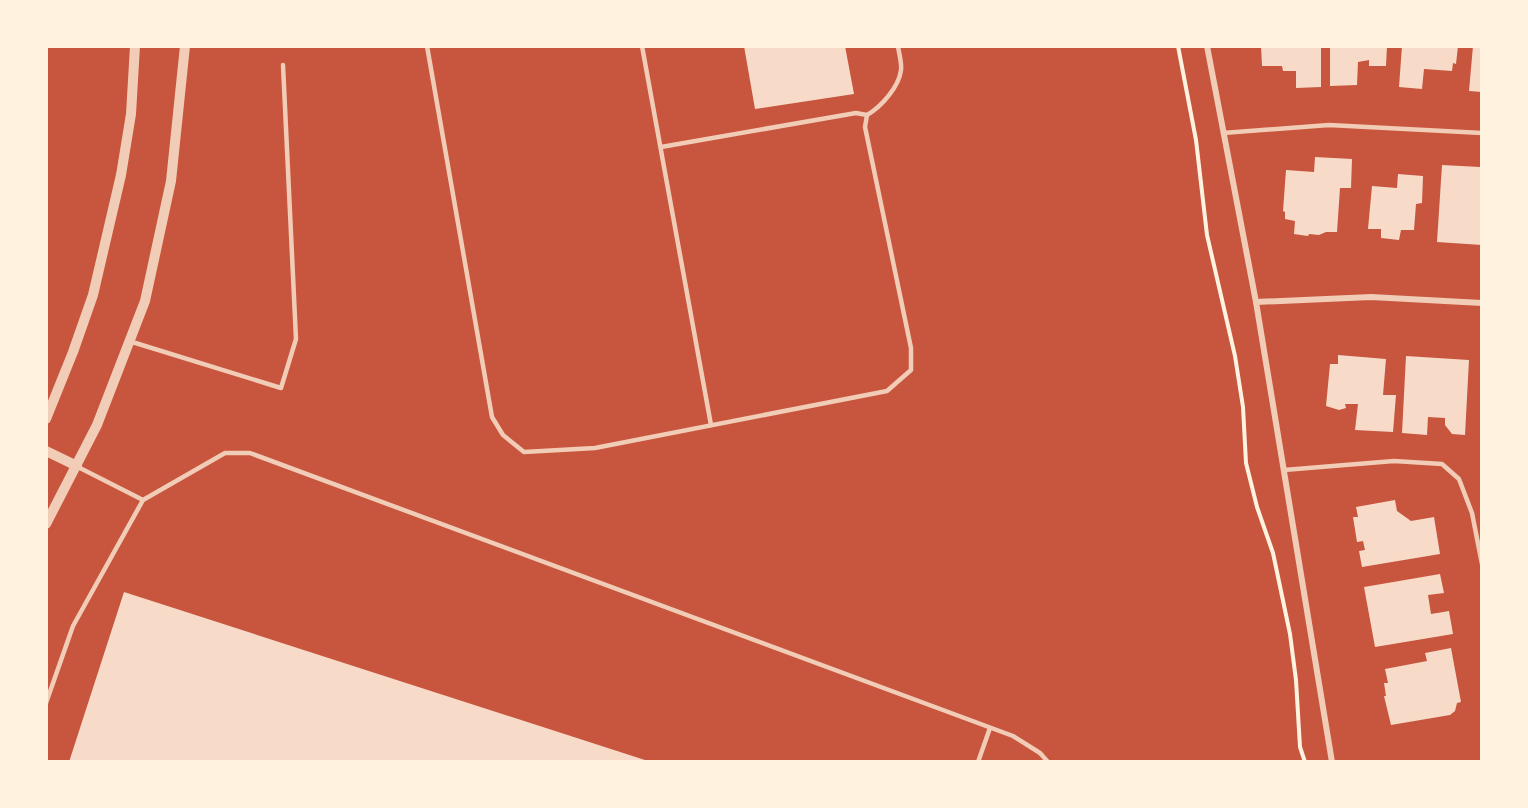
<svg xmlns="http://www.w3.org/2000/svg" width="1528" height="808" font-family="'PT Sans',sans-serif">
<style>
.building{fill:#f7dbc8}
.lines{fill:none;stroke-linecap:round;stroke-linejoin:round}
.path{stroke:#fff3e0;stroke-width:4}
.service{stroke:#f1ccb7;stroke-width:4.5}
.minor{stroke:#f1ccb7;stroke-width:6}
.tertiary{stroke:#f1ccb7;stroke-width:10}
</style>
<rect width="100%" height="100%" fill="#c8553d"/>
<g class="building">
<path d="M 744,46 L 845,46 L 854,94 L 755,109 Z"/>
<path d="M 1261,46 L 1321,46 L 1321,87 L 1296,88 L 1296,71 L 1283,71 L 1282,66 L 1262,66 Z"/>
<path d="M 1330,46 L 1387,46 L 1386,66 L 1369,66 L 1369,60 L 1358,62 L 1357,85 L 1330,86 Z"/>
<path d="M 1402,46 L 1458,46 L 1456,64 L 1453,63 L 1452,71 L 1424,69 L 1422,89 L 1399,87 Z"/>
<path d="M 1473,46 L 1482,46 L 1482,92 L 1469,91 Z"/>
<path d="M 1315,157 L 1352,159 L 1351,188 L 1340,188 L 1337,232 L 1326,232 L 1319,235 L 1309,234 L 1308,236 L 1294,234 L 1295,221 L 1285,219 L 1285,212 L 1283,211 L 1286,170 L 1314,172 Z"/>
<path d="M 1442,165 L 1480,167 L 1482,245 L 1437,242 Z"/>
<path d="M 1398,174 L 1423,176 L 1422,203 L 1416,204 L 1414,230 L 1401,230 L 1399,240 L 1381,238 L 1381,229 L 1368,229 L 1372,186 L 1397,188 Z"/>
<path d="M 1338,355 L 1386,359 L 1383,395 L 1396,395 L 1393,432 L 1355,430 L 1358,404 L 1345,404 L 1346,408 L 1339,410 L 1326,406 L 1330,364 L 1338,364 Z"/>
<path d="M 1406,356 L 1469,360 L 1465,435 L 1452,434 L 1445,425 L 1445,418 L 1428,417 L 1427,435 L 1402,433 Z"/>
<path d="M 1395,500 L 1397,511 L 1411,521 L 1434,517 L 1440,554 L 1362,567 L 1359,551 L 1365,550 L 1363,541 L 1357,542 L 1353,517 L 1358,517 L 1356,507 Z"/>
<path d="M 1440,574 L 1444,593 L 1428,595 L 1431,614 L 1449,611 L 1453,634 L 1375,647 L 1364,587 Z"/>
<path d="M 124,592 L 648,761 L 648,762 L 69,762 Z"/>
<path d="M 1451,648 L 1461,702 L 1457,703 L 1455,711 L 1450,715 L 1391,725 L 1384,696 L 1386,696 L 1384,683 L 1388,683 L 1385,669 L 1427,661 L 1425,653 Z"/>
</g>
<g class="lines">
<path class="path" d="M 1178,46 L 1196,140 L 1207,235 L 1235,356 L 1243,407 L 1246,463 L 1257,507 L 1273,553 L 1290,634 L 1296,680 L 1300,747 L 1305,762"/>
<g class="service">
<path d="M 427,46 L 492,417 L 503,435 L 524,452 L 595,448 L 887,391 L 911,370 L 911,348 L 865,127 L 867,115 C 881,107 899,87 901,70 C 902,63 899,54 898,46"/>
<path d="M 642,46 L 711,425"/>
<path d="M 1223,133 L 1329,125 L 1482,133"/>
<path d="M 661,147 L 856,113 L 867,115"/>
<path d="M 129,341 L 281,388 L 296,339 L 283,65"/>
<path d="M 78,467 L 143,500 L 225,453 L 250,453 L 1013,736 L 1040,753 L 1048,762"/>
<path d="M 1284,470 L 1394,461 L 1442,464 L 1459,479 L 1472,513 L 1482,564"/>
<path d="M 46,703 L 73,626 L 143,500"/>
<path d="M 978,762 L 990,728"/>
</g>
<g class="minor">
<path d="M 1207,46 L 1256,302 L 1332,762"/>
<path d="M 1256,302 L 1371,297 L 1482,303"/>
</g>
<g class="tertiary">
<path d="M 46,419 L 73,352 L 93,295 L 121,175 L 131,114 L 135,46"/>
<path d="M 46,451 L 77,466"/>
<path d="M 46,524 L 97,425 L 145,301 L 171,181 L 185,46"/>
</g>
</g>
<rect width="1528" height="808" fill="none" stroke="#fff3e0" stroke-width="96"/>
</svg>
